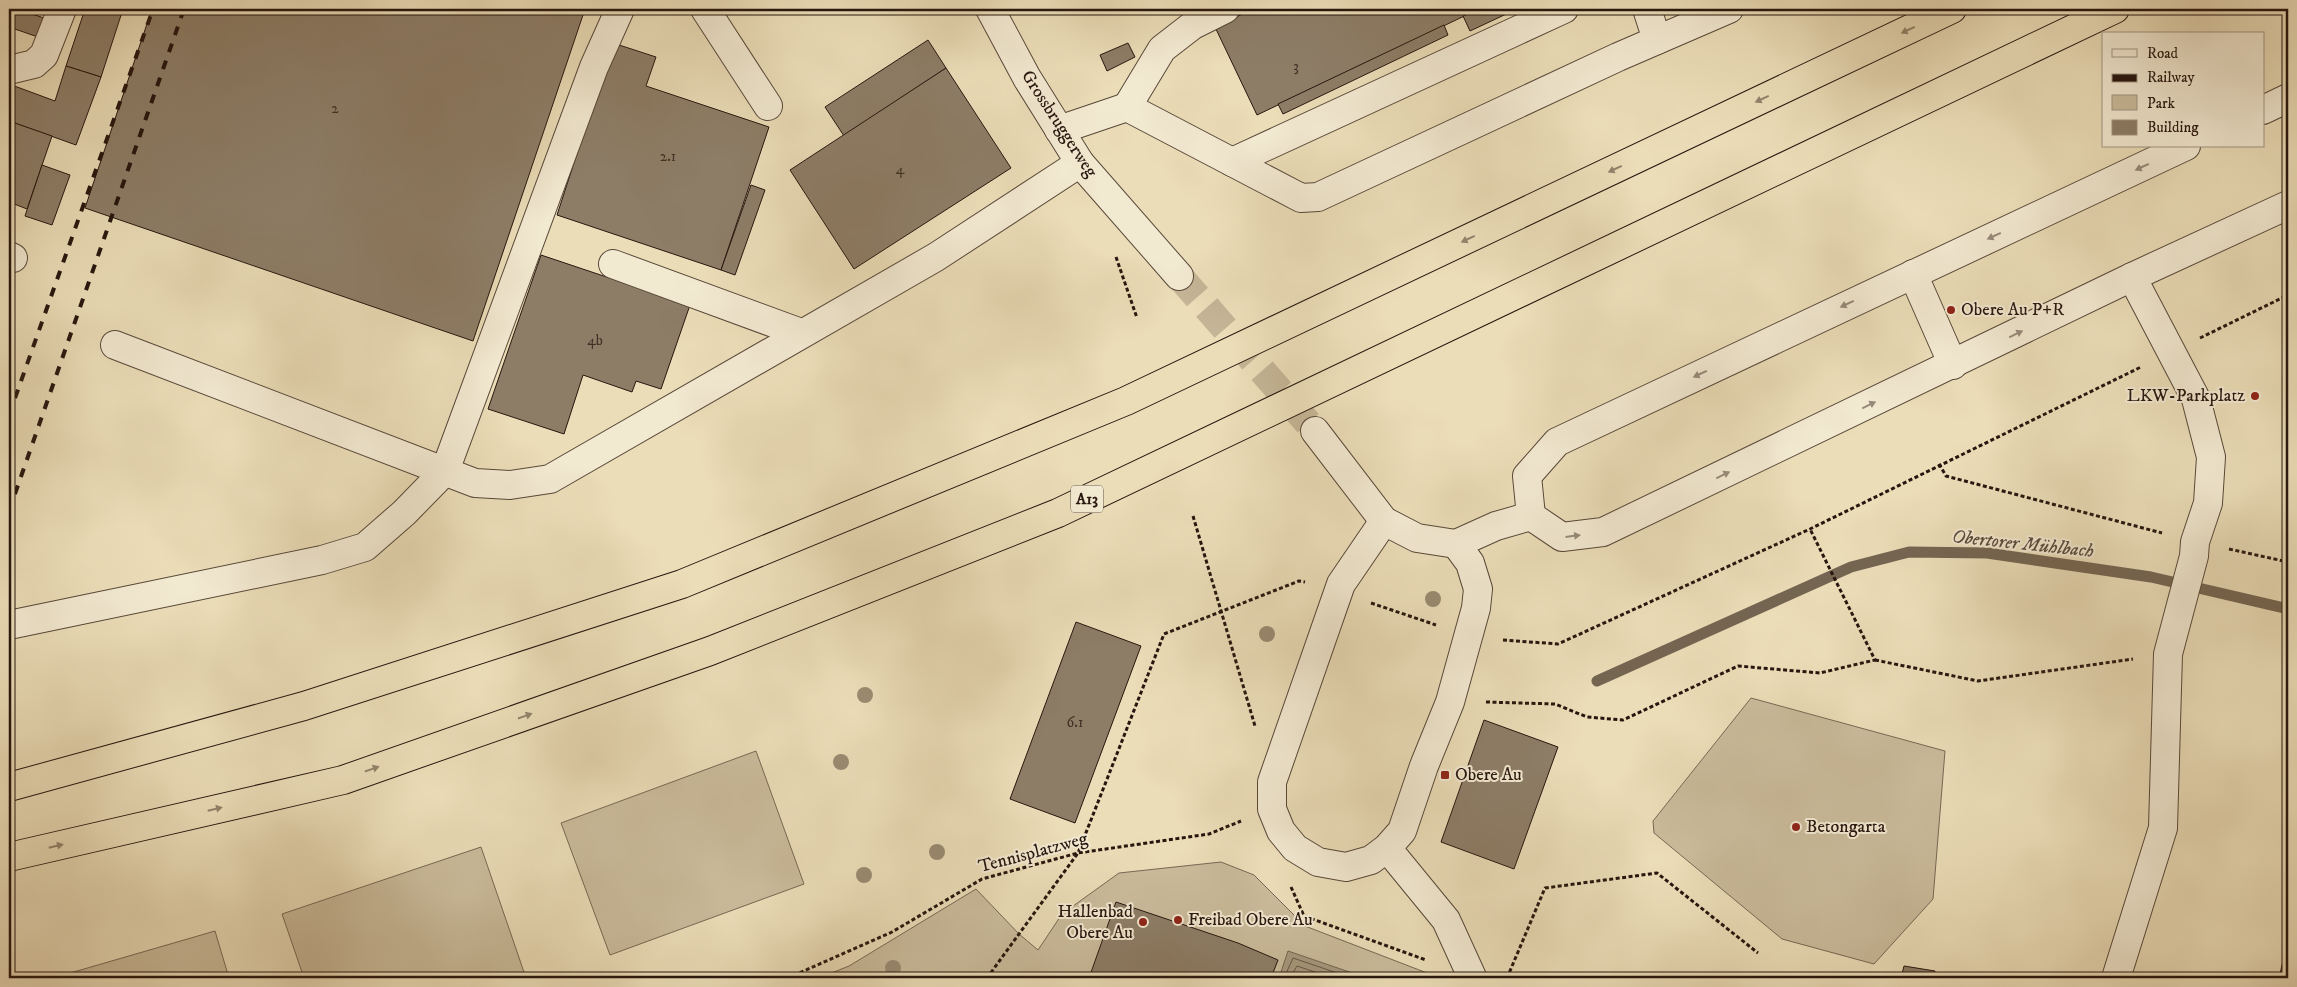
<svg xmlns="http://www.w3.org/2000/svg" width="2297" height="987" font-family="'IM FELL DW Pica',serif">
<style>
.green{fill:#cabb9b;stroke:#786855}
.water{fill:#a8997f;stroke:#746552}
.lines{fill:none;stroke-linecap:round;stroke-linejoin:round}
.shore{stroke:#685847;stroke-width:1}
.stream{stroke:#746552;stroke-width:11}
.building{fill:#8d7d67;stroke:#27160f}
.minor-tunnel{stroke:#c4b596;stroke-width:28;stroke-dasharray:28 14;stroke-linecap:butt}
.minor-casing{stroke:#584839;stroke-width:30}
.highway-casing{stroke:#27160f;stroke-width:30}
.path{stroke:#27160f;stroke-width:3;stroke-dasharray:4 2.5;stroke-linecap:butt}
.minor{stroke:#f2e9d1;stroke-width:28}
.highway{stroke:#ebddb8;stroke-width:28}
.rail{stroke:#27160f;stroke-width:4;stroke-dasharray:9 9;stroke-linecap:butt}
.tree{fill:#9a8b72}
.oneway{fill:#93836c}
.oneway2{fill:#978a7a}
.poi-dot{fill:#8f2418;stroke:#f2e9d1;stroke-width:2}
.labels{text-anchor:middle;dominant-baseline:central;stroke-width:4;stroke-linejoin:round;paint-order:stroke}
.number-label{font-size:15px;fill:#403025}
.shield{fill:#f2e9d1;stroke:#645549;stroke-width:1}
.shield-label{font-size:16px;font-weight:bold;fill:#27160f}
.street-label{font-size:18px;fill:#27160f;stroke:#f2e9d1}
.poi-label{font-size:18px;fill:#27160f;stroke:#f2e9d1;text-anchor:start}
.water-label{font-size:19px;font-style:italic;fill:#5b4a3c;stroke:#f2e9d1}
</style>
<rect width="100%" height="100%" fill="#ebddb8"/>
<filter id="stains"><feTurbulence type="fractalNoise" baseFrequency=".004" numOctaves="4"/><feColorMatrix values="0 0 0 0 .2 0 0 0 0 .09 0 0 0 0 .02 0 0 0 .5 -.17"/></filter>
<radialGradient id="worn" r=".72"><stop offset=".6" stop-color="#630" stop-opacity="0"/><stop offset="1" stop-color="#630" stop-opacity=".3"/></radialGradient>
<g class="green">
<path d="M 1751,698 L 1945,751 L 1933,899 L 1874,964 L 1782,939 L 1654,833 L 1653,821 Z"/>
<path d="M 756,751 L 804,884 L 610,955 L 561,823 Z"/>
<path d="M 481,847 L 526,978 L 304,978 L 282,914 Z"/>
<path d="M 1221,862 L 1254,875 L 1305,926 L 1440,978 L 819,978 L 849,966 L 976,889 L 1019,934 L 1038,950 L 1062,914 L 1119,873 Z"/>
<path d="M 215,931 L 229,978 L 53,978 Z"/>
</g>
<path class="water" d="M 1288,951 L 1367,978 L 1279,978 Z"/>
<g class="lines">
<g class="shore">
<path d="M 1284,978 L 1293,958 L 1352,978"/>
<path d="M 1290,978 L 1297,966 L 1333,978"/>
</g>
<path class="stream" d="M 1597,681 L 1851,567 L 1909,552 L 1987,553 L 2151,577 L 2288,609"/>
</g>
<g class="building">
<path d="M 9,9 L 17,9 L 44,18 L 38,37 L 9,27 Z"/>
<path d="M 85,9 L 123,9 L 101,77 L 66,66 Z"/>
<path d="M 152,9 L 585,9 L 473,341 L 85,208 Z"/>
<path d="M 1253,9 L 1479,9 L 1257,115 L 1215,27 Z"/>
<path d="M 1479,9 L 1517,9 L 1470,31 L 1463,16 Z"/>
<path d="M 1444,25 L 1448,35 L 1283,114 L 1278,104 Z"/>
<path d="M 928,40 L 946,68 L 844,136 L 825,107 Z"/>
<path d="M 613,43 L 656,57 L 646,86 L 769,127 L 721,270 L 557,215 Z"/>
<path d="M 1128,43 L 1135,57 L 1107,71 L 1100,55 Z"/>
<path d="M 66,66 L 101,77 L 76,145 L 9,121 L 9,84 L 55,101 Z"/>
<path d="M 946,68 L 1011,168 L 854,269 L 790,170 Z"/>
<path d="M 9,121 L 52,136 L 27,209 L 9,202 Z"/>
<path d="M 42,165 L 70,175 L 52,225 L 25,216 Z"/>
<path d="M 751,185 L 765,190 L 735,275 L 721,270 Z"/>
<path d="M 541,255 L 690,305 L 661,389 L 636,381 L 632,392 L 583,375 L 564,434 L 488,409 Z"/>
<path d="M 1076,622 L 1141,646 L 1075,823 L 1010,799 Z"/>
<path d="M 1484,720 L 1558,747 L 1514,869 L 1441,842 Z"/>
<path d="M 1116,902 L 1238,943 L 1278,960 L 1271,978 L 1089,978 Z"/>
<path d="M 2288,940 L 2288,978 L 2279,978 Z"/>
<path d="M 1904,966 L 1935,971 L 1934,978 L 1901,978 Z"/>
</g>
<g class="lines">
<path class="minor-tunnel" d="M 1179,276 L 1315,431"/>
<g class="minor-casing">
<g id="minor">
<path d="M 705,9 L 768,106"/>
<path d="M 990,9 L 1027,78 L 1080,163 L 1179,276"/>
<path d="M 1647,9 L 1657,40"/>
<path d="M 9,70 L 34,64 L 44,55 L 62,9"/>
<path d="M 1127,107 L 1162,49 L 1193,25 L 1225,9"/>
<path d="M 2263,110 L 2288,98"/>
<path d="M 1059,130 L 1127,107 L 1301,198 L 1318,197 L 1618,57 L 1729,9"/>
<path d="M 1232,162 L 1564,9"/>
<path d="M 9,256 L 13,258"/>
<path d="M 613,264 L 801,333"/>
<path d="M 1913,274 L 1953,365"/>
<path d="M 115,345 L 475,483 L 510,485 L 550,479 L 936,257 L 1080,163"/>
<path d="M 1315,431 L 1384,521 L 1417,538 L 1456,544 L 1496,526 L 1531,516"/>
<path d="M 1531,516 L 1562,537 L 1603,532 L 2132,277 L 2288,205"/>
<path d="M 1531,516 L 1527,476 L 1557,442 L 2186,146"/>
<path d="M 1384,521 L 1341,584 L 1272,782 L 1272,809 L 1281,831 L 1295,848 L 1318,862 L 1346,867 L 1371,860 L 1387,848 L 1402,831 L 1424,766 L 1450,702 L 1476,608 L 1478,589 L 1470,563 L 1456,544"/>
<path d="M 9,625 L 322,560 L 365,547 L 404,513 L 445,471 L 594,67 L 620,9"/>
<path d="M 1387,848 L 1446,920 L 1472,977"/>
<path d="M 2116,978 L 2163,828 L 2168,654 L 2194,556 L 2195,542 L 2208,503 L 2211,457 L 2196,399 L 2132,277"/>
</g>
</g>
<g class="highway-casing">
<g id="highway">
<path d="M 9,787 L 304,706 L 682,584 L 1126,401 L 1952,9"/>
<path d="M 9,857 L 343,780 L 710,651 L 1058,513 L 2115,9"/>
</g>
</g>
<g class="path">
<path d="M 1116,257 L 1137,318"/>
<path d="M 2200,338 L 2288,295"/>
<path d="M 1939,464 L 1946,476 L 2162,533"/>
<path d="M 1193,516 L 1255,726"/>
<path d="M 2229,549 L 2288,562"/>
<path d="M 1371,603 L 1436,625"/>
<path d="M 1503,640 L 1558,644 L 1810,529 L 2141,367"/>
<path d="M 1875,660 L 1978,681 L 2133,659"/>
<path d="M 1486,702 L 1555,704 L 1587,717 L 1623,720 L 1738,666 L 1820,673 L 1875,660 L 1810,529"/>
<path d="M 1291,887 L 1304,916 L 1426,960"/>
<path d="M 788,978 L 892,932 L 982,879 L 1078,853 L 1209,834 L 1241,821"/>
<path d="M 987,978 L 1078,853 L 1164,634 L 1299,581 L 1305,582"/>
<path d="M 1507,978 L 1545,888 L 1657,873 L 1758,953"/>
</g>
<use href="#minor" class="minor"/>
<use href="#highway" class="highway"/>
<g class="rail">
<path d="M 9,415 L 153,9"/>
<path d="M 9,511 L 184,9"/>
</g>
</g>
<g class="tree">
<circle cx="1433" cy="599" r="8"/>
<circle cx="1267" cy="634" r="8"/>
<circle cx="865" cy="695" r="8"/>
<circle cx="841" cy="762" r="8"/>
<circle cx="937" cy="852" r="8"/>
<circle cx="864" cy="875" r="8"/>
<circle cx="893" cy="968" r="8"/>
</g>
<defs><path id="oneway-solid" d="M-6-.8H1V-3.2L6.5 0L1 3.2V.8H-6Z" transform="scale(1.25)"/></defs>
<g class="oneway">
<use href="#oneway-solid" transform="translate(1908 30) rotate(155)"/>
<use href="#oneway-solid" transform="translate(1762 99) rotate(155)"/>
<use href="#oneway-solid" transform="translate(1615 169) rotate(155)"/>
<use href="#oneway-solid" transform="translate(1468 239) rotate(155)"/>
<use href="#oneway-solid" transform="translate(525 716) rotate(-19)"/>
<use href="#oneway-solid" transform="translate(372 769) rotate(-19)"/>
<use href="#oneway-solid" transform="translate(215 809) rotate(-13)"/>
<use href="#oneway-solid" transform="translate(56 846) rotate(-13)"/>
</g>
<g class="oneway2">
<use href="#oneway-solid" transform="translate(2142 167) rotate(155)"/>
<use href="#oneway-solid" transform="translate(1994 236) rotate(155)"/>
<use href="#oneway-solid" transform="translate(1847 304) rotate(155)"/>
<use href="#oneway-solid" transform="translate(2016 334) rotate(-26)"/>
<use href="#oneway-solid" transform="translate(1700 374) rotate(155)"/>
<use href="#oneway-solid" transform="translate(1869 405) rotate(-26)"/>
<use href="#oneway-solid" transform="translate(1723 475) rotate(-26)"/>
<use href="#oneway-solid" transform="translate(1573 536) rotate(-7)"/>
</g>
<g class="poi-dot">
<circle cx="1951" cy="310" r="5"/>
<circle cx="2255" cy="396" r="5"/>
<rect x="1440" y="770" width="10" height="10" rx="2.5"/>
<circle cx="1796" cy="827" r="5"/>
<circle cx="1178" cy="920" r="5"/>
<circle cx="1143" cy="922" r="5"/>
</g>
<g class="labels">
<g class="number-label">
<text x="1296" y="66">3</text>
<text x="335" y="108">2</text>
<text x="668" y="156">2.1</text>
<text x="900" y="169">4</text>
<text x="595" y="340">4b</text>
<text x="1075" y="722">6.1</text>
</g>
<rect class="shield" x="1071" y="485.5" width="32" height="27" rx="4"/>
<g class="shield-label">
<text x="1087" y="499">A13</text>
</g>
<g class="street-label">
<text transform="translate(1059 124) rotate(57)">Grossbruggerweg</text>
<text transform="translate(1033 853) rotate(-15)">Tennisplatzweg</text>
</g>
<g class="poi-label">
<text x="1961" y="310">Obere Au P+R</text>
<text x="2245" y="396" text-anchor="end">LKW-Parkplatz</text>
<text x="1455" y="775">Obere Au</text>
<text x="1806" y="827">Betongarta</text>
<text x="1133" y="912" text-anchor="end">Hallenbad<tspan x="1133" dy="21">Obere Au</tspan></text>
<text x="1188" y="920">Freibad Obere Au</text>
</g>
<g class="water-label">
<text transform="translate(2023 544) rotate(6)">Obertorer Mühlbach</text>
</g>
</g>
<rect width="2297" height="987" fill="none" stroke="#ebddb8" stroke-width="30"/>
<rect x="10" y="10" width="2277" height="967" fill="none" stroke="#27160f" stroke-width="2.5"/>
<rect x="15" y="15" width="2267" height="957" fill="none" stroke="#27160f"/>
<rect x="2102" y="32" width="162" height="115" fill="#f2e9d1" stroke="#a19583"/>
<rect x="2112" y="49" width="25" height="8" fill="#f2e9d1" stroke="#a19583"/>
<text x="2147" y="58" font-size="15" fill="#27160f">Road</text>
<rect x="2112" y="74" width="25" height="8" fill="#27160f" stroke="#a19583"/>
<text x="2147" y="82" font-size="15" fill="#27160f">Railway</text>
<rect x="2112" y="95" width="25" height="15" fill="#cabb9b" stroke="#a19583"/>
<text x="2147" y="108" font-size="15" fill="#27160f">Park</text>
<rect x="2112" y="120" width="25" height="15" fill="#8d7d67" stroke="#a19583"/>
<text x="2147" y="132" font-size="15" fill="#27160f">Building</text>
<rect width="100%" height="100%" filter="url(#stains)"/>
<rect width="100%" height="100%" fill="url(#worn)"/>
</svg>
